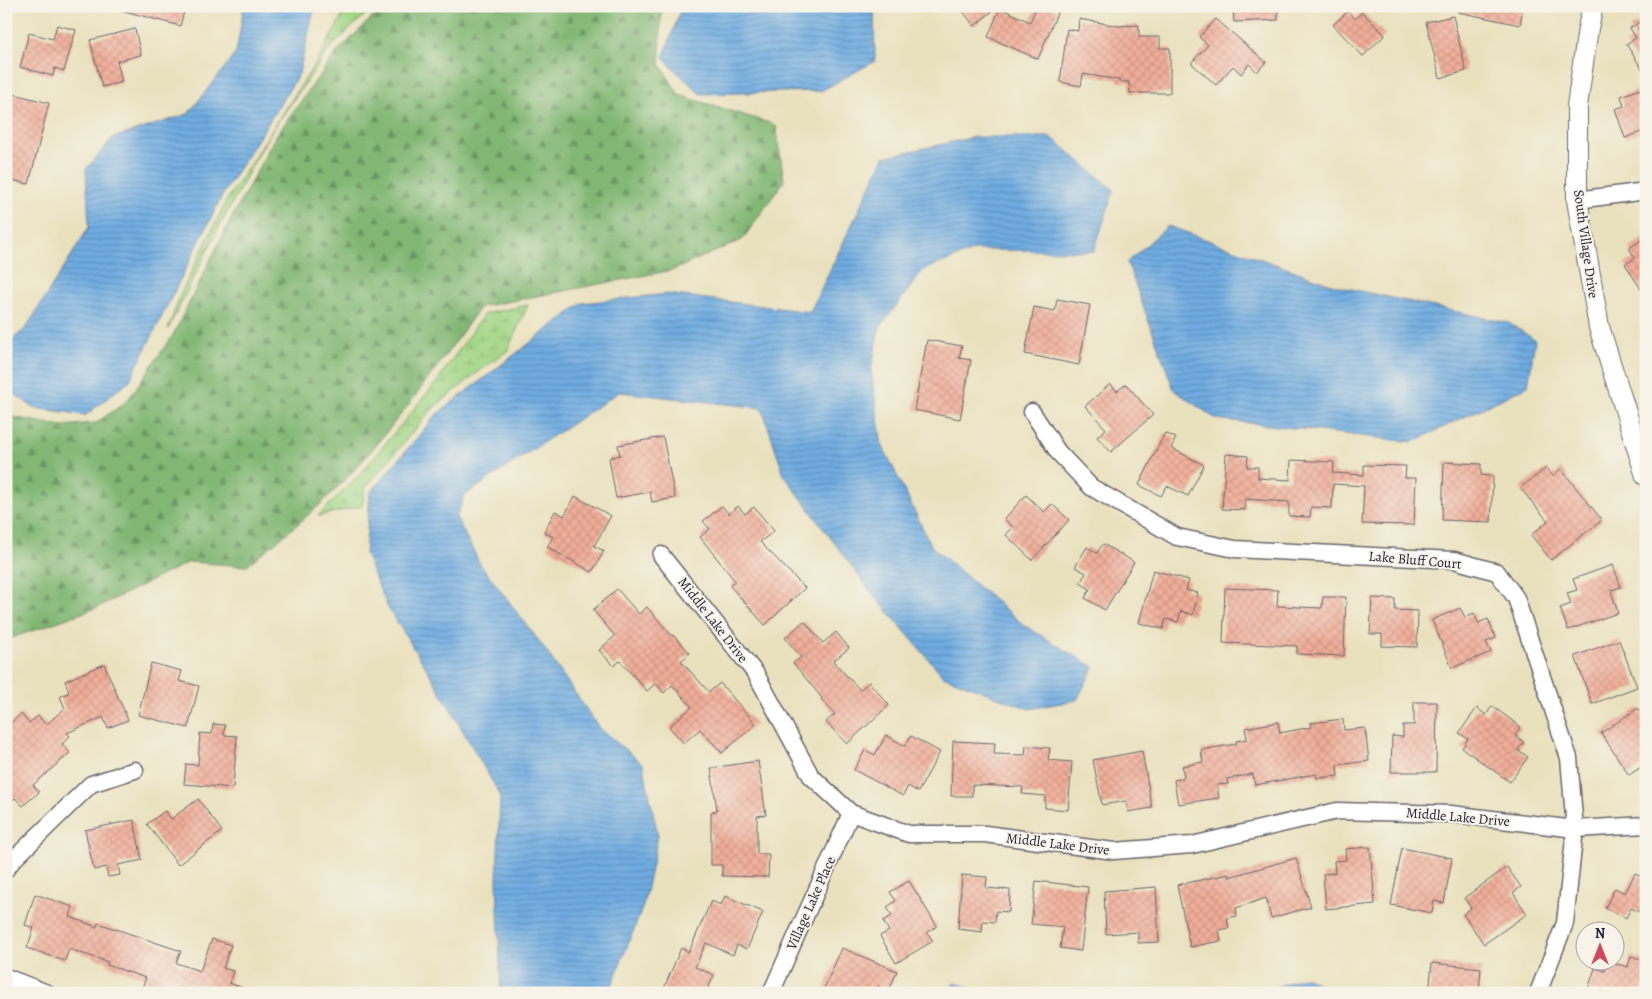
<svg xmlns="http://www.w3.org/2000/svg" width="1652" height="999" font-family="Alegreya,serif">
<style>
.forest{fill:url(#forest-firs);stroke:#526c57}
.wetland{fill:url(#wetland-marsh);stroke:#627c60}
.water{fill:url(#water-rules);stroke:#48678e}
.building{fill:url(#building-cross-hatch)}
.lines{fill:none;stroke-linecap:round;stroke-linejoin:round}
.minor-casing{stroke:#686569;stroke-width:19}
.tertiary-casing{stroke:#686569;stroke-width:22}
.minor{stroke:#fff;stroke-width:16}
.tertiary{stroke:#fff;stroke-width:20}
.labels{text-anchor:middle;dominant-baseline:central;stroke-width:4;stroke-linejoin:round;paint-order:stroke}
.street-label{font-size:14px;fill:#22223b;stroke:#f7f3e8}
</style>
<defs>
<pattern id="forest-firs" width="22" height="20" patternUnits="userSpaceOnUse" patternTransform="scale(1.25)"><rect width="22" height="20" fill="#81b773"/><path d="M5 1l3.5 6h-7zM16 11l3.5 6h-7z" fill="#699460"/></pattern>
<pattern id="wetland-marsh" width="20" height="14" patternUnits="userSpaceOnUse" patternTransform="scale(1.25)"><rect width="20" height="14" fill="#a2d686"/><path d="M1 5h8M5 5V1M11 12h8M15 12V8" fill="none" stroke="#8bb775"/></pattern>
<pattern id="water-rules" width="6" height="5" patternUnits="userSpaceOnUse" patternTransform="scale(1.25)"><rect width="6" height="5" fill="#6face1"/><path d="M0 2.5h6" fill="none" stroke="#5b8cb8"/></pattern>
<pattern id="building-cross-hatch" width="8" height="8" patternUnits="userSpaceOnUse" patternTransform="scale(1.25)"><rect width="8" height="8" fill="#f1ae99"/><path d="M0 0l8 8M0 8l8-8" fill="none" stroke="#ce9585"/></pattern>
</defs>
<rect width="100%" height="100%" fill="#f7f3e8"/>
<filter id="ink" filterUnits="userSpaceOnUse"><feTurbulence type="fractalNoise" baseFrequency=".02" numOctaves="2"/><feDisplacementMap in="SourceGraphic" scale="10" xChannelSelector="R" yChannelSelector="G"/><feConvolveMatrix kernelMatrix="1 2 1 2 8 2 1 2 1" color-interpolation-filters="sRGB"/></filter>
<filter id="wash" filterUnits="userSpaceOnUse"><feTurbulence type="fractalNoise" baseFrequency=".0096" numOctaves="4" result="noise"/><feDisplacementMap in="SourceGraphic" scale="20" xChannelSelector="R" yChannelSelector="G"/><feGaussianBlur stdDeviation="1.12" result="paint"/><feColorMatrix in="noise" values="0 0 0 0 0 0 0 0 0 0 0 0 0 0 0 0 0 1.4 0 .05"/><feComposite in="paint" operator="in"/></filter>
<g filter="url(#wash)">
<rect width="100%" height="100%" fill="#e9e1be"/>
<path class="forest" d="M 384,6 L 668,6 L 661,13 L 660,64 L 679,95 L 776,125 L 784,181 L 742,240 L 673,270 L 480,307 C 441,362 402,416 357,467 C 324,504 285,535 246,566 L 189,562 L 96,608 L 6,640 L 6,416 L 62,426 L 96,423 L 127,401 L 173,335 L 225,231 L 275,137 L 336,53 Z"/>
<g class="wetland">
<path d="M 348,6 L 374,6 L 330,48 L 270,133 L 219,227 L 168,329 L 181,293 L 228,198 L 320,56 Z"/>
<path d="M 528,305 L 507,351 L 478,372 L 432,409 L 365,488 L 362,506 L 318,516 L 361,473 L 435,384 L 484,314 Z"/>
</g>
<g class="water">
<path d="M 244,6 L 315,6 L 299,74 L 223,194 L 130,380 L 86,415 L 34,408 L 6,388 L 6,345 L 26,328 L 89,227 L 86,169 L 113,138 L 188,114 L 236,53 Z"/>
<path d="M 682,6 L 874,6 L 875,61 L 821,91 L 700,94 L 663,58 Z"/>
<path d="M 975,137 L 1051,137 L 1114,190 L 1094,251 L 975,250 L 923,270 L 879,329 L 871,371 L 882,445 L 932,547 L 1025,626 L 1094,667 L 1077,700 L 1029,709 L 943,676 L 867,587 L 784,475 L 762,408 L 619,392 L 465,495 L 456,517 L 480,564 L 542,645 L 600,729 L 643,764 L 658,836 L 643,906 L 609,993 L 501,993 L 497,881 L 500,795 L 433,679 L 387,606 L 365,554 L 370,493 L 437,414 L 582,303 L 667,294 L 810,312 L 884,157 Z"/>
<path d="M 1168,226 L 1337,286 L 1509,323 L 1535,340 L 1528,386 L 1413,442 L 1216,419 L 1174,390 L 1127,262 Z"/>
<path d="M 1305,977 L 1336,993 L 1257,993 Z"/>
<path d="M 955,982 L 982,993 L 947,993 Z"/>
</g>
<g id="blocks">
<g class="building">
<path d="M 122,6 L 179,6 L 185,8 L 180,26 L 121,10 Z"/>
<path d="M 959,6 L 999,6 L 974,26 Z"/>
<path d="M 1037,6 L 1047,6 L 1058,11 L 1038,59 L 988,37 L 1000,8 L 1030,22 Z"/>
<path d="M 1233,6 L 1278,6 L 1278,20 L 1234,22 Z"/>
<path d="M 1459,6 L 1523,6 L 1520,25 L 1458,12 Z"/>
<path d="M 1348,11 L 1355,19 L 1362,12 L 1385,35 L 1363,56 L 1333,25 Z"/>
<path d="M 1453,16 L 1466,71 L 1440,78 L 1426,22 Z"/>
<path d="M 1646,18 L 1646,75 L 1626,44 L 1636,38 L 1630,28 Z"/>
<path d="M 1079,19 L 1119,26 L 1139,25 L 1139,37 L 1160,37 L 1160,48 L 1170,48 L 1170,93 L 1130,93 L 1129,82 L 1119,82 L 1119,80 L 1083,74 L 1081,86 L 1060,82 L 1067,29 L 1078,31 Z"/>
<path d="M 1216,19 L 1266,62 L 1257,72 L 1249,64 L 1241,74 L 1233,66 L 1216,85 L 1191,63 L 1208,45 L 1199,37 Z"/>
<path d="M 57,25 L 76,30 L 64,71 L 55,68 L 53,76 L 20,67 L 29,33 L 53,39 Z"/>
<path d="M 135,29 L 141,55 L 117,61 L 122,82 L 102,87 L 90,40 Z"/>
<path d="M 1640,89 L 1643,99 L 1646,98 L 1646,130 L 1625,138 L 1615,109 L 1624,106 L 1621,96 Z"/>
<path d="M 6,92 L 49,103 L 29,184 L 6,179 Z"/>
<path d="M 1646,237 L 1646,297 L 1625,264 L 1635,258 L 1629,248 Z"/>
<path d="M 1057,299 L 1090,305 L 1079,365 L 1025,354 L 1034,307 L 1055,311 Z"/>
<path d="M 927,340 L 962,346 L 959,358 L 971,360 L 960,419 L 914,410 Z"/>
<path d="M 1110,384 L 1117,391 L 1126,384 L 1153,415 L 1111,452 L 1097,437 L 1106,429 L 1085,406 Z"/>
<path d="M 1165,433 L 1176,438 L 1171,448 L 1204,465 L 1188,496 L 1167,486 L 1161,496 L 1139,485 Z"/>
<path d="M 663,437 L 675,498 L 652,502 L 650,492 L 616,498 L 609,458 L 620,455 L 618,445 Z"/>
<path d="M 1226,454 L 1248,456 L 1247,467 L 1258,467 L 1258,478 L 1290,480 L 1291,460 L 1334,462 L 1333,473 L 1364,475 L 1364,465 L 1406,466 L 1405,478 L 1416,478 L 1414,525 L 1362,524 L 1364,486 L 1333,484 L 1332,508 L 1311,507 L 1310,517 L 1289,516 L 1289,502 L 1245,499 L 1245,510 L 1222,509 Z"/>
<path d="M 1444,462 L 1481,464 L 1481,475 L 1493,476 L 1491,522 L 1442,520 Z"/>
<path d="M 1546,468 L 1553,476 L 1561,469 L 1602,520 L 1551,560 L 1531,535 L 1548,521 L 1520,488 Z"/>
<path d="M 1026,495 L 1044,512 L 1052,504 L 1069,520 L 1032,560 L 1006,535 L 1013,527 L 1004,519 Z"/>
<path d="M 575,496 L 611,516 L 594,546 L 604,551 L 592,572 L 547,547 L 553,537 L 544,532 L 555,511 L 564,516 Z"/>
<path d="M 722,506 L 729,514 L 738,506 L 745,514 L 754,507 L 774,531 L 760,542 L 805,588 L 765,625 L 730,586 L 735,581 L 700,537 L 710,529 L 703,521 Z"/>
<path d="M 1103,544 L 1134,562 L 1105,610 L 1085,598 L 1090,589 L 1080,583 L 1086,573 L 1075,567 L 1087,547 L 1097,553 Z"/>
<path d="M 1613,565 L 1621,587 L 1611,590 L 1618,613 L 1568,630 L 1560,608 L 1571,604 L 1567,593 L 1577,590 L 1573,579 Z"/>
<path d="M 1153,570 L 1189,580 L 1186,590 L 1198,593 L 1193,615 L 1181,611 L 1178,622 L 1166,619 L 1163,629 L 1139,623 Z"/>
<path d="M 1225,588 L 1278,590 L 1277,606 L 1322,608 L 1323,597 L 1346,597 L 1344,656 L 1297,654 L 1297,646 L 1223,643 Z"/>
<path d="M 617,589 L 639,614 L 647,607 L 672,636 L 673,635 L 690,653 L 681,661 L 709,692 L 720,683 L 756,724 L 722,753 L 700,729 L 684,743 L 669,727 L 692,707 L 672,685 L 664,693 L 656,683 L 647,691 L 620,661 L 614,666 L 599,650 L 615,636 L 593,610 Z"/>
<path d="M 1372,598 L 1395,599 L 1395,610 L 1418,611 L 1417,647 L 1382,646 L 1382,634 L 1370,634 Z"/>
<path d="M 1460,608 L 1465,617 L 1474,613 L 1478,623 L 1488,619 L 1496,638 L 1486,642 L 1491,652 L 1452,668 L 1432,620 Z"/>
<path d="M 804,621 L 823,643 L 836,632 L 849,648 L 833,661 L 860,690 L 869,682 L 889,705 L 847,744 L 826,722 L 835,714 L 821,699 L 822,698 L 793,663 L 801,657 L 785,638 Z"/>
<path d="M 1619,640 L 1637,687 L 1592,704 L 1575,656 Z"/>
<path d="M 151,663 L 182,671 L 179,681 L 199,686 L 188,728 L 138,715 Z"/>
<path d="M 104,664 L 128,720 L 108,728 L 103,717 L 67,733 L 70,736 L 62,744 L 70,753 L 33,785 L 39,792 L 23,806 L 15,798 L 6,806 L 6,727 L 21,714 L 29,723 L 38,716 L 46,725 L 65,708 L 60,697 L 69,692 L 65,681 Z"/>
<path d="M 1414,702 L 1437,702 L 1436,772 L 1391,772 L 1392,736 L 1403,737 L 1403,725 L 1414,725 Z"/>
<path d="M 1492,706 L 1521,727 L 1515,735 L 1524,742 L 1518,750 L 1528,757 L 1510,782 L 1462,748 L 1468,739 L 1459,733 L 1477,708 L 1486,715 Z"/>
<path d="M 1638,708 L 1646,719 L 1646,764 L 1629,775 L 1601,733 Z"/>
<path d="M 1343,719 L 1344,730 L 1365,728 L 1369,761 L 1337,765 L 1338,776 L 1317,778 L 1316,774 L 1255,785 L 1253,774 L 1227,779 L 1228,784 L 1217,785 L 1219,798 L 1178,804 L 1174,780 L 1184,778 L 1182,766 L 1203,762 L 1201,750 L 1236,744 L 1236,741 L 1247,739 L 1245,728 L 1278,722 L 1280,733 L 1311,727 L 1310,723 Z"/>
<path d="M 213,724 L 225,725 L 224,735 L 237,736 L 233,788 L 184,784 L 186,764 L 198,765 L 200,733 L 212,734 Z"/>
<path d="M 886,735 L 905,746 L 911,736 L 940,752 L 918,792 L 908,786 L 903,796 L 854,770 L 865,750 L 875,755 Z"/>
<path d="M 953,741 L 995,743 L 994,754 L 1025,755 L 1026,746 L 1050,748 L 1048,760 L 1072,762 L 1068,810 L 1045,808 L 1045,796 L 1022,794 L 1023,787 L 972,785 L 972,796 L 951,796 Z"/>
<path d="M 1142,751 L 1152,808 L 1128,812 L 1126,801 L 1102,805 L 1093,760 Z"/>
<path d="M 758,761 L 766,815 L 757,816 L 757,854 L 769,854 L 768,877 L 722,876 L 722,865 L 711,865 L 711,812 L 717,811 L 711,768 Z"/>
<path d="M 198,799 L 222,831 L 178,865 L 147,824 L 165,811 L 171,819 Z"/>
<path d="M 134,820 L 142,860 L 118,865 L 120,875 L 108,877 L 106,867 L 94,870 L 85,830 Z"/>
<path d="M 1370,847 L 1375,904 L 1326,909 L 1323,874 L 1335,873 L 1334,861 L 1346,860 L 1345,849 Z"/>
<path d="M 1402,848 L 1452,858 L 1444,903 L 1434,901 L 1432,913 L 1391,905 Z"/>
<path d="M 1296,858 L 1311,907 L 1271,918 L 1266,898 L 1236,908 L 1237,916 L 1227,918 L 1229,928 L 1219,930 L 1221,941 L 1190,947 L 1177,885 L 1229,874 L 1229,877 Z"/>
<path d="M 1507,867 L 1521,887 L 1513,893 L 1527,914 L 1484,944 L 1463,914 L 1471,908 L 1464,898 Z"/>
<path d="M 1635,873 L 1646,878 L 1646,915 L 1631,908 L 1626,918 L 1605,908 L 1615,888 L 1625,893 Z"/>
<path d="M 962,875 L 987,877 L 986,888 L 1010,890 L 1009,912 L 996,911 L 995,922 L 983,921 L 982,932 L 958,929 Z"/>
<path d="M 909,881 L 937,926 L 927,932 L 933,941 L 896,963 L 880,936 L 889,931 L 883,921 L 892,916 L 887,907 L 896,901 L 890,892 Z"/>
<path d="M 1036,881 L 1088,887 L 1081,951 L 1060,948 L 1063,927 L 1031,924 Z"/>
<path d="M 1156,887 L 1159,942 L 1138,943 L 1138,932 L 1106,934 L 1104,891 Z"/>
<path d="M 35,894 L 73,907 L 70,917 L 97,927 L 98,923 L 181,951 L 176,963 L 200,971 L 212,939 L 231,945 L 223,968 L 233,971 L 229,983 L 252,991 L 252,993 L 150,993 L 141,990 L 146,978 L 107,965 L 108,962 L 69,949 L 65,961 L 27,948 L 34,928 L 25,925 Z"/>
<path d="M 725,896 L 763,912 L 747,949 L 737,945 L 733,955 L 706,943 L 695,967 L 714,975 L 706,993 L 662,993 L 681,948 L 689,952 L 711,901 L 721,905 Z"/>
<path d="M 842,948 L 897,971 L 889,991 L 878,986 L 875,993 L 822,993 Z"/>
<path d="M 1631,956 L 1646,961 L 1646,976 L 1641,993 L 1602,993 L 1588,989 L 1595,968 L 1605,971 L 1608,962 L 1628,967 Z"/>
<path d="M 1432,963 L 1481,968 L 1479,991 L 1466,990 L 1466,993 L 1429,993 Z"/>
</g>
</g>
</g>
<g filter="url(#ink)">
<use href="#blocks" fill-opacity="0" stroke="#686569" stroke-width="1"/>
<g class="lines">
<g class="minor-casing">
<g id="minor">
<path d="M 1577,200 L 1646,191"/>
<path d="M 1032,412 L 1058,452 L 1091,487 L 1177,537 L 1235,549 L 1454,560 L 1497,572 L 1516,598 L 1569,758 L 1575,829 L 1565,923 L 1538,993"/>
<path d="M 661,555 L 756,674 L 811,776 L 851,813 L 909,834 L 985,834 L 1114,851 L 1192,845 L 1337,811 L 1451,814 L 1575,829 L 1646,825"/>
<path d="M 6,869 L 13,860 L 91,784 L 135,770"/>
<path d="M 6,977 L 47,993"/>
<path d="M 771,993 L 851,813"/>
</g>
</g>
<g class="tertiary-casing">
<path id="tertiary" d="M 1593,6 L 1588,28 L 1577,106 L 1577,200 L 1599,327 L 1646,476"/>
</g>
<use href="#minor" class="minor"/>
<use href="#tertiary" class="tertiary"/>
</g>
</g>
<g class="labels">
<g class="street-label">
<text transform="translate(1586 244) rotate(82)">South Village Drive</text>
<text transform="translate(1415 560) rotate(5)">Lake Bluff Court</text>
<text transform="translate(713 620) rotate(52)">Middle Lake Drive</text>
<text transform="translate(1458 817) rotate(5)">Middle Lake Drive</text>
<text transform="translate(1058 844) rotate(7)">Middle Lake Drive</text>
<text transform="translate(811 903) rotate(-66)">Village Lake Place</text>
</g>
</g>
<rect width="1652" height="999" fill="none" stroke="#f7f3e8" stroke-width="25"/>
<g transform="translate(1600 946)"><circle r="24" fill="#f7f3e8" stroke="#a29fa3"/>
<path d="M0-4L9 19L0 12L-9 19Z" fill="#d1495b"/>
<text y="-8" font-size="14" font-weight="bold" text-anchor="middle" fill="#22223b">N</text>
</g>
</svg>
